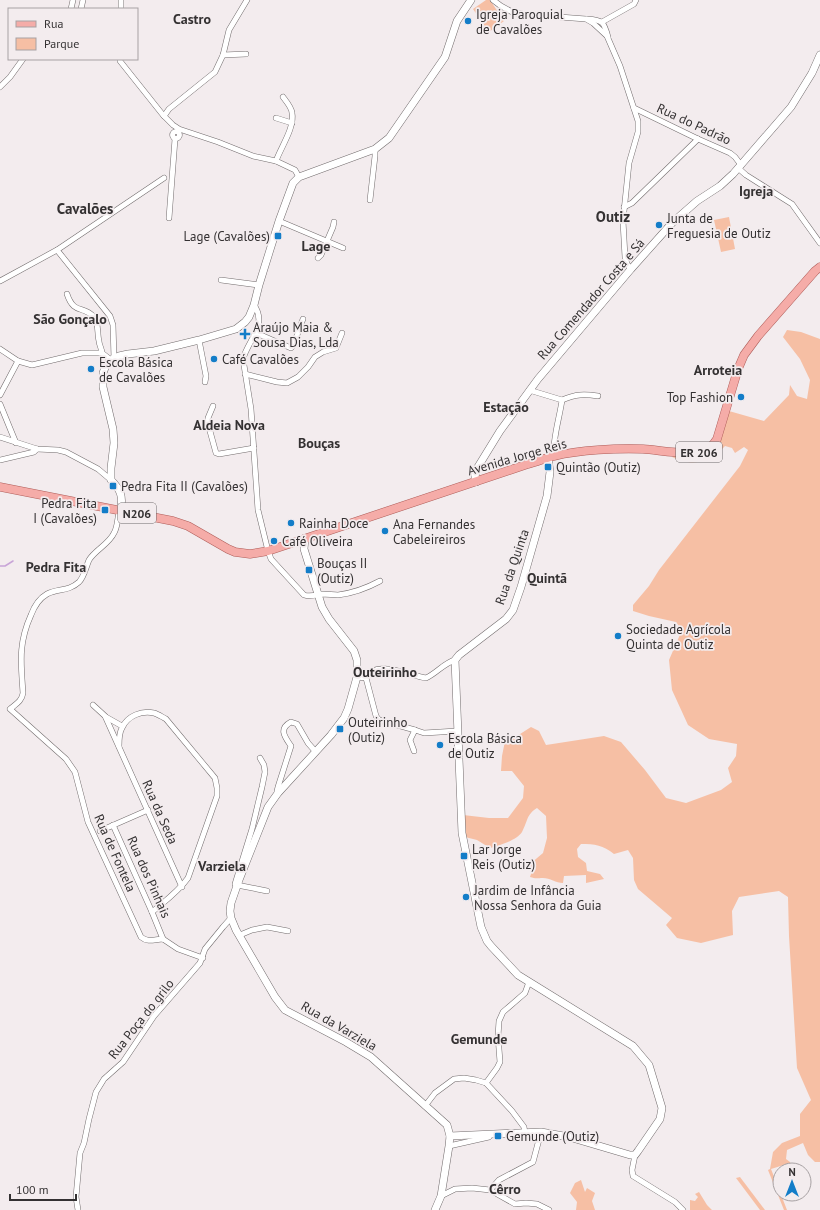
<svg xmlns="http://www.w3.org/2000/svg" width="820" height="1210" font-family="'PT Sans',sans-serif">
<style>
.green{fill:#f6bfa4}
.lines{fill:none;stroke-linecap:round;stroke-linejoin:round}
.stream{stroke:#c8a4d7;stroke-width:1.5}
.street-casing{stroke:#726c6d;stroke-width:6}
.secondary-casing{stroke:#726c6d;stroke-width:8}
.primary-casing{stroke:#ae5d59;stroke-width:9}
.street{stroke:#fff;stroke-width:5}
.secondary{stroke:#fff;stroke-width:7}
.primary{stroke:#f5aca8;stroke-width:8}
.poi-dot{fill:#137dc8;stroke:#f3ecee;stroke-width:1.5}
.labels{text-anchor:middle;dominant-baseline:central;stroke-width:3.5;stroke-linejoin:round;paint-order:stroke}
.shield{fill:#f3ecee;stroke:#6d696a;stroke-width:1}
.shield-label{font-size:12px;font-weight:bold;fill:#343132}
.poi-label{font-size:13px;fill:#343132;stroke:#f3ecee;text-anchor:start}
.street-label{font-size:13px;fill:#343132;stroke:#f3ecee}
.neighbourhood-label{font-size:14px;font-weight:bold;fill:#343132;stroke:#f3ecee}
.quarter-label{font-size:15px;font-weight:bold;fill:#343132;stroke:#f3ecee}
</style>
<rect width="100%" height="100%" fill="#f3ecee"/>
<g class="green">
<path d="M 486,0 L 490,0 L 504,21 L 489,32 L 473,9 Z"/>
<path d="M 729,217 L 735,249 L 721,252 L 714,220 Z"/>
<path d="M 787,330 L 801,332 L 820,339 L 820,1162 L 815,1162 L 808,1155 L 803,1143 L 787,1150 L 786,1159 L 790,1162 L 793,1170 L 790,1170 L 787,1164 L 771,1169 L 787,1210 L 784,1210 L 768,1170 L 770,1169 L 773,1152 L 782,1143 L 800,1136 L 800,1114 L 811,1100 L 797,1068 L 789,936 L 788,897 L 779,891 L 739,897 L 732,911 L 733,935 L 701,943 L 677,938 L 666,925 L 672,918 L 638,889 L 634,880 L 633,858 L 628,850 L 614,854 C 603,845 595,844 581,844 L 577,849 L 578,857 L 586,863 L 587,871 L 600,874 L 604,879 L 586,883 L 586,875 L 564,876 L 563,883 C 556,883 550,878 543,878 C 537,878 536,879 530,877 L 532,871 L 530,864 L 543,853 L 547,838 L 546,816 L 537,808 C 526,815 528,821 522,832 C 517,840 499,846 490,848 L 477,840 L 465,837 L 463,815 L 489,818 L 508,818 L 523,798 L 524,786 L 512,771 L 501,771 L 502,756 L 505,741 L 517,736 L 531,727 L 539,731 L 546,745 L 604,736 L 621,742 L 645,770 L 666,798 L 686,803 L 721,790 L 732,782 L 728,768 L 736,756 L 737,744 L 709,739 L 688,725 L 672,690 L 669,660 L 682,630 L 676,622 L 649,616 L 633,611 L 633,605 L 649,586 L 659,570 L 740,466 L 748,450 L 744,447 L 735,453 L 732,448 L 725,446 C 715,457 703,464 688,462 C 683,462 677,459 672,457 L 674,455 C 684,457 696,459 706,456 C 718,451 725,423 729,411 L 764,421 L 789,395 L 790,385 L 797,396 L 807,399 L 810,380 L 800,359 L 783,337 Z"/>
<path d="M 740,1177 L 765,1210 L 760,1210 L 736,1178 Z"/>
<path d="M 581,1180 L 585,1192 L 587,1188 L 595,1193 L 592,1201 L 595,1210 L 576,1210 L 577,1202 L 570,1193 L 575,1183 Z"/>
<path d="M 699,1192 L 707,1205 L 712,1210 L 690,1210 L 690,1200 L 695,1201 L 698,1197 L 695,1194 Z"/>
</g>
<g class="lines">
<path class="stream" d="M 0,566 L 5,566 L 13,561"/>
<g class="street-casing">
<g id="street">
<path d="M 121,0 L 121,9"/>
<path d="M 493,0 L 501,6 L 514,13 L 533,15 L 586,19 L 593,23 L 607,36 L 620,66 L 638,121 L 638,132 L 629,163 L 623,221 L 625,257 L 627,264 L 631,269"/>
<path d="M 71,9 L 73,0"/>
<path d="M 81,9 L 83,0"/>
<path d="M 587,19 C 603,20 604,22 608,37"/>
<path d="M 602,22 L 634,4 L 636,0"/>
<path d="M 223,55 L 246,54"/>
<path d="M 120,59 L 120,61 L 163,115 L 173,125 L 179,129 L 218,142 L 253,156 L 276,161 L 295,170 L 299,177"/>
<path d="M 0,87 L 10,77 L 23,59"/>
<path d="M 634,108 L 698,139 L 730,153 L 735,157 L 741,165"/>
<path d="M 164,116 L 169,109 L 215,72 L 223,55 L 229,30 L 247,0"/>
<path d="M 276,118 L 292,123"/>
<circle cx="176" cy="135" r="3.5"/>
<path d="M 276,161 C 281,147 295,127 292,113 C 292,108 286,101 283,97"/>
<path d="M 738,168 L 746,175 L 792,204 L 820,243"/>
<path d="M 370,200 L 375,156 L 375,149"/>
<path d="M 624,207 L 632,203 L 698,139"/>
<path d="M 169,218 L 175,139"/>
<path d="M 279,221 L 343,248"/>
<path d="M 318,258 L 321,255 L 333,227 L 334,222"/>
<path d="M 221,280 L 259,285"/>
<path d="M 0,281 L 57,250"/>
<path d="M 67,294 C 74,315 83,305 94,317 C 99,323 97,334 99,341 C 99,345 102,349 102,353"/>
<path d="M 254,305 C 268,325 248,340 243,359 L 251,409 L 258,510 L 268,551 L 271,559 L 304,595 C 310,597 316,595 322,594 C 328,594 333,595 338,595 C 354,593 367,588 380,581"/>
<path d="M 256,333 L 291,348 L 293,346 L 303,319"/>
<path d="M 199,340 L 206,376 L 205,382"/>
<path d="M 0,349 L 18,361 L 32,365 L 82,353 L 102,353 L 111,360"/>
<path d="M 114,358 L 113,325 L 110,316 L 57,250 L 164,178"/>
<path d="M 245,374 L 277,382 L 287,383 L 298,377 L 308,367 L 315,357 L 323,352 L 336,348 L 342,333"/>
<path d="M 529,390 L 562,400 C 560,416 552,441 554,456"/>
<path d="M 0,395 L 18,361"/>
<path d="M 562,400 C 576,394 584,394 598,396"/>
<path d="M 0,404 L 16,443"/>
<path d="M 213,406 L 208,418 L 208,424 L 216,453 L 219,454 L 254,448"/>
<path d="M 0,437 L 37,449 L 58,450 L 66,452 L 98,469 L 111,480"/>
<path d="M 0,460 L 34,452 L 37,449"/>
<path d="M 120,510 C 117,517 118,527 114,533 C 109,544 95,550 89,560 C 86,567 84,577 79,582 C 68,592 58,588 47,594 C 40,598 34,607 31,615 C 18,644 21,663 23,693 C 22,701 16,704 10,709 L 66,759 L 75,772 L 88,822 L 141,937 C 148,943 155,939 163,939"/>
<path d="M 357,677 L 366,678 C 375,658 410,676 426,678 C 437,673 444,663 455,660"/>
<path d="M 366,678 L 376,716 L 379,720 L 415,730"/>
<path d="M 93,705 L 105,716 L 182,887"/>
<path d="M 106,717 L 122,726"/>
<path d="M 119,746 C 119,740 119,733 122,728 C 127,716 142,710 154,713 C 158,714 162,717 166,719 L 215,778 L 217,788 L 217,796 L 188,878 C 178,892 165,901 152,912"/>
<path d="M 414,751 L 410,740 L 415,730 L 424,733 L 457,731"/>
<path d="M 260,758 L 264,765 L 265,772 L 262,787 L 252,829 L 235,884 L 237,885 L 267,891"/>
<path d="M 278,793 L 277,791 L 278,787 L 291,746 C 285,737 278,729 291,722 L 297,724 L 308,743 L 315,751"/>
<path d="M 113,825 L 152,912 L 163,939"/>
<path d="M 100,831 L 148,810"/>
<path d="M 240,935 L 252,930 L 267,927 L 288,931"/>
<path d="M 163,939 L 178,949 L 203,958"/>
<path d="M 486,1083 L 497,1068 L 500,1062 L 498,1036 L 499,1021 L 503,1012 L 525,993 L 529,982"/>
<path d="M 425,1106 L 435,1093 L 454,1079 L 464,1078 L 476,1080 L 486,1083 L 512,1111 L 524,1127 L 525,1133"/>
<path d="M 449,1146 L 489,1137"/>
<path d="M 635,1155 L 632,1170 L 633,1176 L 675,1202 L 683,1210"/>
<path d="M 490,1190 L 499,1180 L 533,1162 L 541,1132"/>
<path d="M 441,1196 L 455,1189 L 472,1188 L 490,1190 L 515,1204 L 526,1203 L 537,1204 L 549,1210"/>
<path d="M 78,1210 L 76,1197 L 80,1153 L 84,1143 L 89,1119 L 96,1092 L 104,1079 L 123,1062 L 154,1016 L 200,963 L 205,949 L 223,927 L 231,918"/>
</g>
</g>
<g class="secondary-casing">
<g id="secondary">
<path d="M 476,482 L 475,478 L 476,470 L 500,431 L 538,379 L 631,269 L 672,223 L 697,201 L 720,186 L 733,174 L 791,107 L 812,73 L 820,55"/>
<path d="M 120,510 C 124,497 120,489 111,480 L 111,468 L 114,443 L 113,429 L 103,387 L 103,373 L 106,365 L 114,358 L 119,356 L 128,354 L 154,351 L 199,340 L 236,329 L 245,322 L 249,317 L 254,305 L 259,285 L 279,221 L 293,183 L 299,177 L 375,149 L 389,138 L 445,57 L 457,21 L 471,0"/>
<path d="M 305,538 L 304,549 L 322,607 L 329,619 L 354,651 L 357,660 L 357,677 L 348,709 L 344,718 L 331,735 L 278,793 L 268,807 L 239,880 L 231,903 L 230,911 L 231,918 L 236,930 L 275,997 L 285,1010 L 346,1042 L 371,1057 L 447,1125 L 450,1136 L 449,1146 L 441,1196 L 435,1210"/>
<path d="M 450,1136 L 541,1132 L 569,1137 L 630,1155 L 635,1155 L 638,1151 L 660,1119 L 662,1108 L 649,1065 L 633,1046 L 518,975 L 491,946 L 487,941 L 481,927 L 462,833 L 455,660 L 459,655 L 506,619 L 513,610 L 521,587 L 547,496 L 550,472 L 548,458"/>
</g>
</g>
<g class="primary-casing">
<path id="primary" d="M 0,487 L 173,521 L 188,526 L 228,549 L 235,552 L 250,554 L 268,551 L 528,464 C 537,462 545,458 554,456 C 580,450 616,448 643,449 C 659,450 683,455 698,452 C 706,451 713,446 717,439 L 738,369 L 744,355 L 758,336 L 815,271 L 820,267"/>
</g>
<use href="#street" class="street"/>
<use href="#secondary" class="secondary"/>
<use href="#primary" class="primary"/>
</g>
<g class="poi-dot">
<circle cx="468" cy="21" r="4"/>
<circle cx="659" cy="225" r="4"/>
<rect x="274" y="232" width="8" height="8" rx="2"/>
<path d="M243 328h4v4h4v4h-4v4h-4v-4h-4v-4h4z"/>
<circle cx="214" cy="359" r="4"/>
<circle cx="91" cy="369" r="4"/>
<circle cx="741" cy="397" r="4"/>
<rect x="544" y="463" width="8" height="8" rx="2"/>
<rect x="109" y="482" width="8" height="8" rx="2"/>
<rect x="101" y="506" width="8" height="8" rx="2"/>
<circle cx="291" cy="523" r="4"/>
<circle cx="385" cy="531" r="4"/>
<circle cx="274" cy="541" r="4"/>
<rect x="305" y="566" width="8" height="8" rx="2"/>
<circle cx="618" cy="636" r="4"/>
<rect x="336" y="725" width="8" height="8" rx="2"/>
<circle cx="440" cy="745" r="4"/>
<rect x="460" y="852" width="8" height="8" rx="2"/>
<circle cx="466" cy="897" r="4"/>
<rect x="494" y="1132" width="8" height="8" rx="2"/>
</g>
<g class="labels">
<g class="shield">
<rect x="676" y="442" width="46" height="20" rx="3"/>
<rect x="118" y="503" width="38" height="20" rx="3"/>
</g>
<g class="shield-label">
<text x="699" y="452">ER 206</text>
<text x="137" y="513">N206</text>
</g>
<g class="poi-label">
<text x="476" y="14">Igreja Paroquial<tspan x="476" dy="15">de Cavalões</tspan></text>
<text x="667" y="218">Junta de<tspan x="667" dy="15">Freguesia de Outiz</tspan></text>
<text x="270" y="236" text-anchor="end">Lage (Cavalões)</text>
<text x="253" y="327">Araújo Maia &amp;<tspan x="253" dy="15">Sousa Dias, Lda</tspan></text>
<text x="222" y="359">Café Cavalões</text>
<text x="99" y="362">Escola Básica<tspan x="99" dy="15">de Cavalões</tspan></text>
<text x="733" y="397" text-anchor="end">Top Fashion</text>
<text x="556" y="467">Quintão (Outiz)</text>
<text x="121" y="486">Pedra Fita II (Cavalões)</text>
<text x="97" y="503" text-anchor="end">Pedra Fita<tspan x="97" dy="15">I (Cavalões)</tspan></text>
<text x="299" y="523">Rainha Doce</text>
<text x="393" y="524">Ana Fernandes<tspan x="393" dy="15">Cabeleireiros</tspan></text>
<text x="282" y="541">Café Oliveira</text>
<text x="317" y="563">Bouças II<tspan x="317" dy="15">(Outiz)</tspan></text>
<text x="626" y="629">Sociedade Agrícola<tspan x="626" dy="15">Quinta de Outiz</tspan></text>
<text x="348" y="722">Outeirinho<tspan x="348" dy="15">(Outiz)</tspan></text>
<text x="448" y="738">Escola Básica<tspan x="448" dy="15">de Outiz</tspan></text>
<text x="472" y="849">Lar Jorge<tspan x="472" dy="15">Reis (Outiz)</tspan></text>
<text x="474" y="890">Jardim de Infância<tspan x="474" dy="15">Nossa Senhora da Guia</tspan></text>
<text x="506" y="1136">Gemunde (Outiz)</text>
</g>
<g class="street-label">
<text transform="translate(694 124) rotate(25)">Rua do Padrão</text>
<text transform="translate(591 299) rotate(-49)">Rua Comendador Costa e Sá</text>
<text transform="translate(517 457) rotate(-16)">Avenida Jorge Reis</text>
<text transform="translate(512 567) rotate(-71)">Rua da Quinta</text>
<text transform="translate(160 812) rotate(66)">Rua da Seda</text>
<text transform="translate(115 853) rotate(66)">Rua de Fontela</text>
<text transform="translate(149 877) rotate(66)">Rua dos Pinhais</text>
<text transform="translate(141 1019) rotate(-52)">Rua Poça do grilo</text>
<text transform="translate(339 1026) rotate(30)">Rua da Varziela</text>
</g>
<g class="neighbourhood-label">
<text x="192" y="19">Castro</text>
<text x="756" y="191">Igreja</text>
<text x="316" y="246">Lage</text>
<text x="70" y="319">São Gonçalo</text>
<text x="718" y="370">Arroteia</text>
<text x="506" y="407">Estação</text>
<text x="229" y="425">Aldeia Nova</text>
<text x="319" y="443">Bouças</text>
<text x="56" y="567">Pedra Fita</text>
<text x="547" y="578">Quintã</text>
<text x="385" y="672">Outeirinho</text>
<text x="222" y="866">Varziela</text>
<text x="479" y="1039">Gemunde</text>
<text x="505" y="1189">Cêrro</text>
</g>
<g class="quarter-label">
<text x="85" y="208">Cavalões</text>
<text x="613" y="216">Outiz</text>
</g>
</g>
<rect x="8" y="8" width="130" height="52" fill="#f3ecee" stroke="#a7a1a3"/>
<rect x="16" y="21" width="20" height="6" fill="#f5aca8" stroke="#a7a1a3"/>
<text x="44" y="28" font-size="12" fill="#343132">Rua</text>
<rect x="16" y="38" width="20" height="12" fill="#f6bfa4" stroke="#a7a1a3"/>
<text x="44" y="48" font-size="12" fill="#343132">Parque</text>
<g transform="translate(792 1182)"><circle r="19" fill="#f3ecee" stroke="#a7a1a3"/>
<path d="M0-3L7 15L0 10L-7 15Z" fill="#137dc8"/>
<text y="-6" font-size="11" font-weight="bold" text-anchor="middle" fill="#343132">N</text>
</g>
<path d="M10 1194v6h66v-6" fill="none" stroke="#343132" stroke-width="2"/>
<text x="16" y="1194" font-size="12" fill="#343132" stroke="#f3ecee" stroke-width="3" paint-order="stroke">100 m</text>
</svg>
